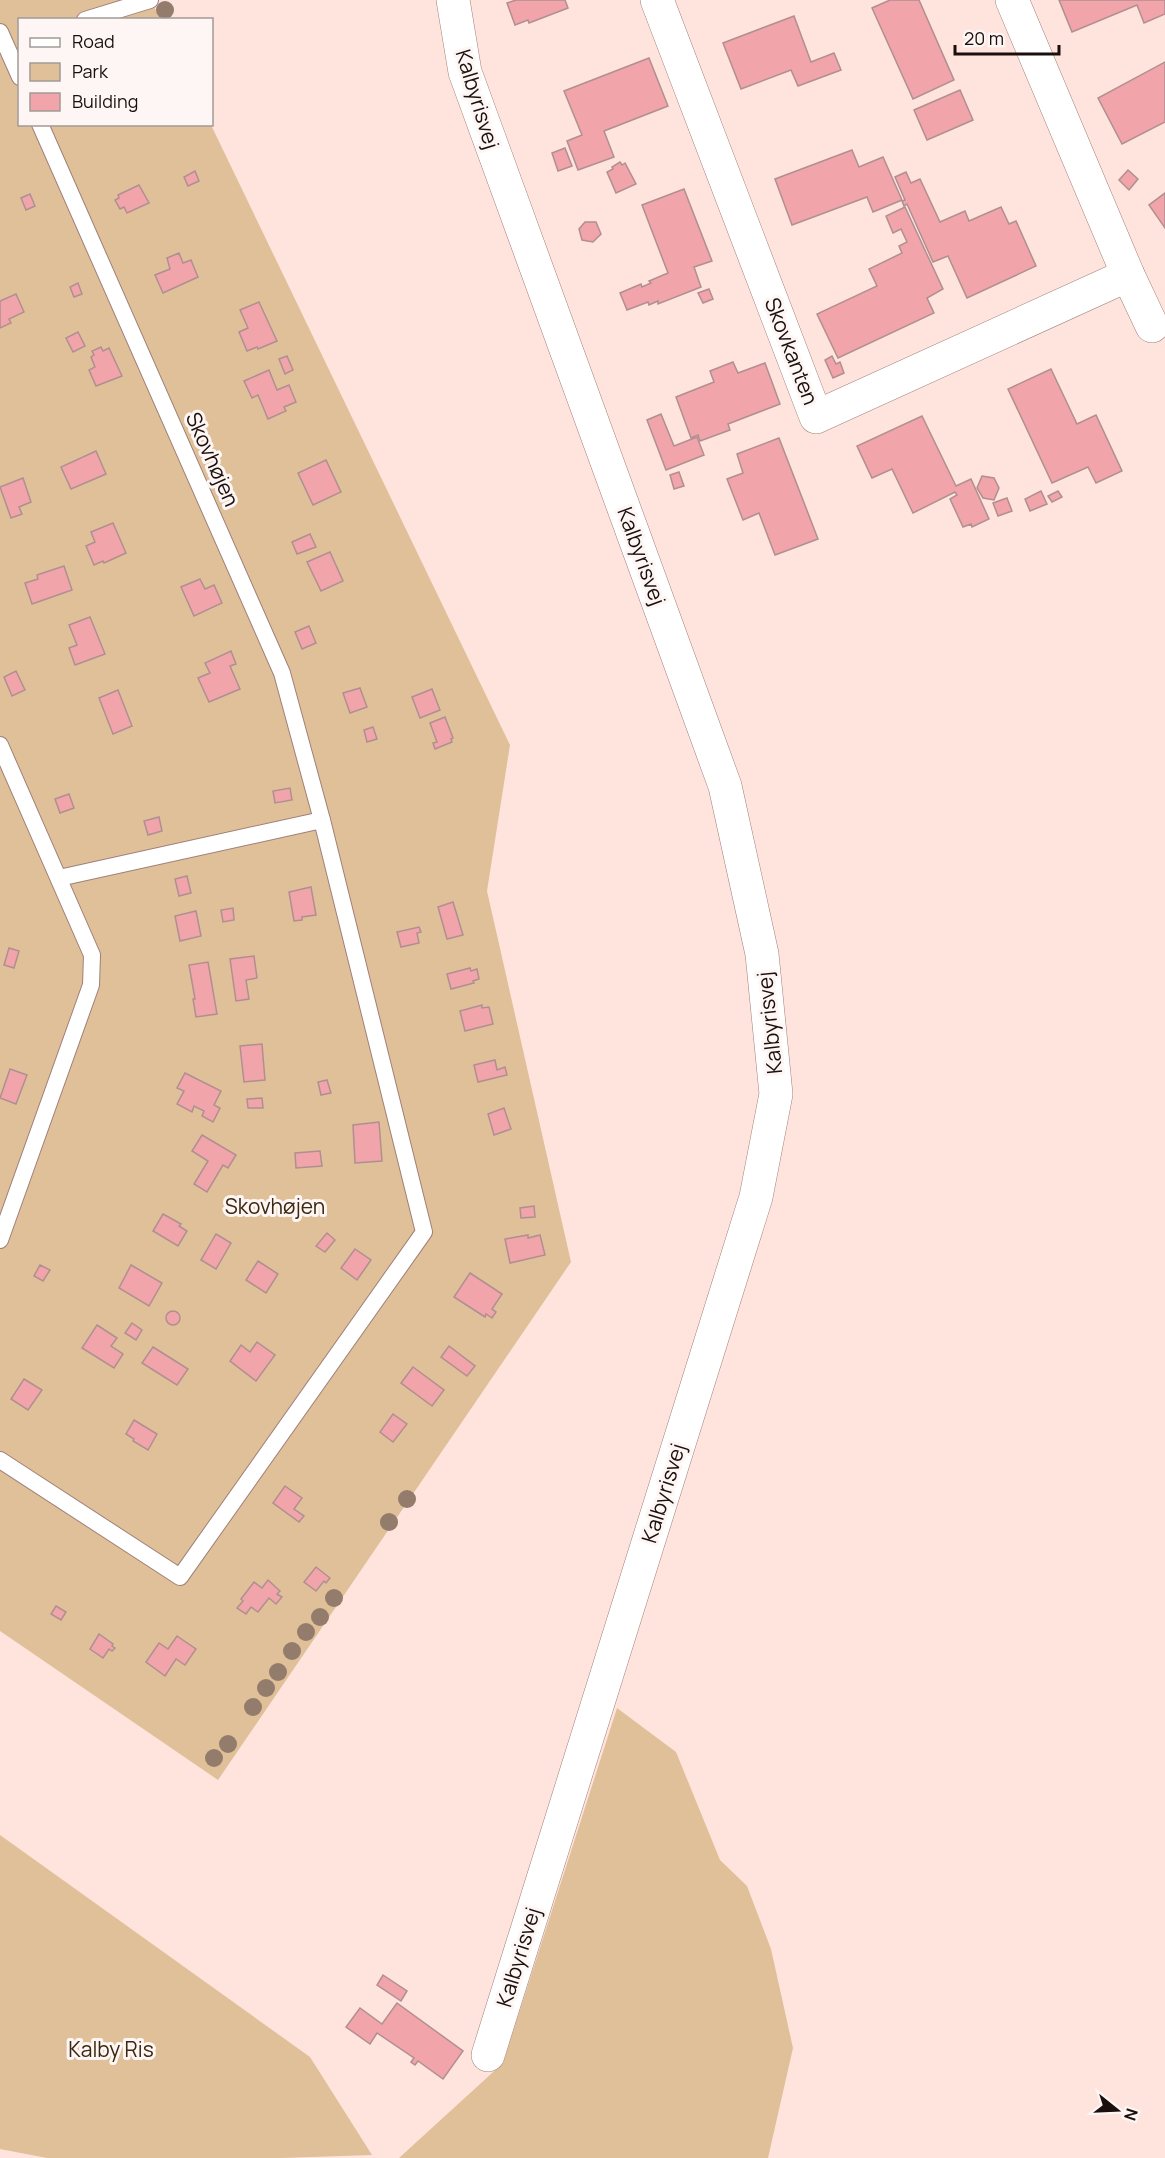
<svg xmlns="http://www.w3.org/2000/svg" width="1165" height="2158" font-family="Manrope,sans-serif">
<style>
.green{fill:#e0c099}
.building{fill:#f1a4a9;stroke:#b08f91;stroke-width:1.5}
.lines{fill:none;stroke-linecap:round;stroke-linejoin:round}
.service-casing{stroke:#9f8079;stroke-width:18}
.minor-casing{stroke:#9f8079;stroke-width:34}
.service{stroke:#fff;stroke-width:16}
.minor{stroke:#fff;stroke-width:33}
.tree{fill:#937c6b}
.labels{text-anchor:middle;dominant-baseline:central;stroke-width:6;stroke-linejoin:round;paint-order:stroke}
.street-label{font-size:21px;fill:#1a0f0c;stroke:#fdf6f4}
.park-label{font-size:21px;fill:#3b280e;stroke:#fdf6f4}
</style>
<rect width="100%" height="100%" fill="#ffe3dd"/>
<g class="green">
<path d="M 0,0 L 151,0 L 160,19 L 20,20 L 20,124 L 211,125 L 510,745 L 487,891 L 571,1262 L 218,1780 L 0,1631 Z"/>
<path d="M 617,1708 L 676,1752 L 720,1860 L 747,1886 L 771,1949 L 793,2048 L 768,2158 L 399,2158 L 503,2063 Z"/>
<path d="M 0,1835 L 310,2057 L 372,2155 L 281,2158 L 47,2158 L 0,2149 Z"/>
</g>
<g class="building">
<path d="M 516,0 L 565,0 L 568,8 L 529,23 L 528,20 L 515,25 L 507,3 Z"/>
<path d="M 890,0 L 919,0 L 954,80 L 913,99 L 872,8 Z"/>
<path d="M 1059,0 L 1165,0 L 1165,14 L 1144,23 L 1137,5 L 1072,32 Z"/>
<path d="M 794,16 L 811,62 L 834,53 L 841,70 L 798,86 L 791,70 L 741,89 L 723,43 Z"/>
<path d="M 649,58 L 668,106 L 604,131 L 614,157 L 578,170 L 567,141 L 582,135 L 564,91 Z"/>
<path d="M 1165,62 L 1165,122 L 1122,144 L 1098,98 Z"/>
<path d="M 960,90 L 973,120 L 927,140 L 914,110 Z"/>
<path d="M 565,148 L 572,166 L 558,171 L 552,153 Z"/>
<path d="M 852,150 L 859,167 L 883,157 L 902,200 L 873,212 L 867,197 L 792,225 L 775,179 Z"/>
<path d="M 620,162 L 622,165 L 625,163 L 636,184 L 616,193 L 607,172 L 613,169 L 612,167 Z"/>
<path d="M 1128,170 L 1138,179 L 1129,190 L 1119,180 Z"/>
<path d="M 195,171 L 199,181 L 188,186 L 184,177 Z"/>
<path d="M 906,172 L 911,183 L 920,179 L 940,222 L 965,211 L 969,221 L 1001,207 L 1009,224 L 1016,221 L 1036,266 L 967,298 L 948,256 L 933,262 L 907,204 L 904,206 L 902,201 L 905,200 L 895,177 Z"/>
<path d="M 139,185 L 149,203 L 127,213 L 124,207 L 120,209 L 115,200 L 119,198 L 118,195 Z"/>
<path d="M 684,189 L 712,261 L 694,267 L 701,287 L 658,304 L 658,301 L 649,305 L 648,302 L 627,310 L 620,293 L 641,284 L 642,287 L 651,283 L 649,281 L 668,273 L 642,205 Z"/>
<path d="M 1165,193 L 1165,228 L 1149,205 Z"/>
<path d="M 30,194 L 35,206 L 26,210 L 21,198 Z"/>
<path d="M 905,207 L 943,289 L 927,298 L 934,313 L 838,358 L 817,314 L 877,286 L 869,269 L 902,253 L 899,246 L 907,242 L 901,229 L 893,233 L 886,216 Z"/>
<path d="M 585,222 L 596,222 L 601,234 L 593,242 L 582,240 L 579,229 Z"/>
<path d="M 179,253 L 183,263 L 191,260 L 198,277 L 163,293 L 155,275 L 170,269 L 167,258 Z"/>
<path d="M 78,283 L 82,294 L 74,297 L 70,287 Z"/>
<path d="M 709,289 L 713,299 L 703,303 L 698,293 Z"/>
<path d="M 16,294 L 24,312 L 9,319 L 11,323 L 0,328 L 0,301 Z"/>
<path d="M 259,302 L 277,341 L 258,349 L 257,347 L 247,351 L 239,332 L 248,328 L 240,310 Z"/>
<path d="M 78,332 L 85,346 L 73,352 L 66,338 Z"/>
<path d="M 101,347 L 103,351 L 109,348 L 122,376 L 96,386 L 89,370 L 95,367 L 91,357 L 94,355 L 92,351 Z"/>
<path d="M 287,356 L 293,370 L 285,374 L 279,359 Z"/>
<path d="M 832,356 L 836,364 L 840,362 L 844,373 L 833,378 L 825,360 Z"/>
<path d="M 733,362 L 738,373 L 765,363 L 780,404 L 728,424 L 730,430 L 700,441 L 698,435 L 691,438 L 676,397 L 714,382 L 710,371 Z"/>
<path d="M 1051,369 L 1077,424 L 1096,415 L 1122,471 L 1096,483 L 1088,467 L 1052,483 L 1008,389 Z"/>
<path d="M 269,370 L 277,390 L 289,385 L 296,402 L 284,407 L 286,411 L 268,419 L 258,395 L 252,398 L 244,381 Z"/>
<path d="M 661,414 L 674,446 L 697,437 L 704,455 L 666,470 L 647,420 Z"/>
<path d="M 922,416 L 956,486 L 971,479 L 989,519 L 972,527 L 971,524 L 963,527 L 950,499 L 957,495 L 955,492 L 913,513 L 892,469 L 872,478 L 857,446 Z"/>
<path d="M 779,438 L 818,539 L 775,555 L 759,513 L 743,520 L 727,479 L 743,473 L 737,454 Z"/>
<path d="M 96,451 L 106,474 L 71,489 L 61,467 Z"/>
<path d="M 326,460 L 341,492 L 313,505 L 298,473 Z"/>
<path d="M 679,472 L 684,486 L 674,489 L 670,475 Z"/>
<path d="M 982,476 L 994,478 L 999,488 L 994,500 L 983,498 L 977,488 Z"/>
<path d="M 23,478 L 31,502 L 19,507 L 22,514 L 11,518 L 0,487 Z"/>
<path d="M 1041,491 L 1047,504 L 1030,511 L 1025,499 Z"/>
<path d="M 1058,491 L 1062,497 L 1052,502 L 1048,496 Z"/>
<path d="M 1007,498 L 1012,511 L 998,516 L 993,503 Z"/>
<path d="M 113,523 L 126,553 L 104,563 L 103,561 L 94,565 L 86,546 L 95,542 L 91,532 Z"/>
<path d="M 310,534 L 316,547 L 297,554 L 292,542 Z"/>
<path d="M 330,552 L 343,581 L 321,591 L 307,562 Z"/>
<path d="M 64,566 L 72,590 L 32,604 L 25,583 L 38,579 L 37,575 Z"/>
<path d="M 200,579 L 205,589 L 214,585 L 222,603 L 194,616 L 181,587 Z"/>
<path d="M 90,617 L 105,654 L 75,665 L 69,648 L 77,645 L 69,625 Z"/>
<path d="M 309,626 L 316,643 L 302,649 L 295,632 Z"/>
<path d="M 231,651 L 236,664 L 230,666 L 240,689 L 209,702 L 198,678 L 210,673 L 205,663 Z"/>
<path d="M 16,671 L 25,690 L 12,696 L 4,677 Z"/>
<path d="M 360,688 L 367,707 L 350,713 L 343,693 Z"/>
<path d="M 432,689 L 440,710 L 420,718 L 412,697 Z"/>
<path d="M 118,690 L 132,726 L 113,734 L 99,698 Z"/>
<path d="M 445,717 L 453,738 L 451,739 L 452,742 L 435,749 L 433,743 L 437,742 L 430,723 Z"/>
<path d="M 373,727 L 377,739 L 367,742 L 364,730 Z"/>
<path d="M 290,788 L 292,800 L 275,803 L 273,791 Z"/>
<path d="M 69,794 L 74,808 L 60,813 L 55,799 Z"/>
<path d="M 159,817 L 162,831 L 148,835 L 144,821 Z"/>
<path d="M 187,876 L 191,893 L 179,896 L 175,879 Z"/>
<path d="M 311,887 L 316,915 L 302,917 L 302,920 L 294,921 L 289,892 Z"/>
<path d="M 453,902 L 463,935 L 447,939 L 438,907 Z"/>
<path d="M 233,908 L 234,920 L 223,922 L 221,910 Z"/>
<path d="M 196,911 L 201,936 L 180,941 L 175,916 Z"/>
<path d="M 419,927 L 421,932 L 417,933 L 419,943 L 401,947 L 397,932 Z"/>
<path d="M 9,948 L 19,951 L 14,968 L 4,965 Z"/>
<path d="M 254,956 L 257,978 L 246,980 L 249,999 L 236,1001 L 230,959 Z"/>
<path d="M 208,962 L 217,1014 L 196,1017 L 193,999 L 195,999 L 189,965 Z"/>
<path d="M 470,968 L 471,971 L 477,969 L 479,979 L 473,981 L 474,983 L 451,989 L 447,974 Z"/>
<path d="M 482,1005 L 482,1008 L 489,1007 L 493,1024 L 465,1031 L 460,1011 Z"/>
<path d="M 262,1044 L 265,1080 L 244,1082 L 240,1046 Z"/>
<path d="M 495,1060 L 497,1070 L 505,1067 L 507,1075 L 478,1082 L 474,1065 Z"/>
<path d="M 10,1069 L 27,1075 L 16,1104 L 0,1098 Z"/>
<path d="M 185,1073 L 221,1091 L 214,1105 L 220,1108 L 213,1122 L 202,1116 L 204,1111 L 194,1106 L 192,1112 L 177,1104 L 184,1091 L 177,1088 Z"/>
<path d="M 327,1080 L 331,1093 L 321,1095 L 318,1082 Z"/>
<path d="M 262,1098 L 263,1108 L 248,1108 L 247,1099 Z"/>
<path d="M 504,1108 L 511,1129 L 494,1135 L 488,1114 Z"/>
<path d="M 379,1122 L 382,1161 L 355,1163 L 353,1125 Z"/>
<path d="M 202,1135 L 236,1155 L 228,1168 L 223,1165 L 207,1192 L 194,1184 L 208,1161 L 192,1151 Z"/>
<path d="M 320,1151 L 322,1166 L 296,1168 L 295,1153 Z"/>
<path d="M 534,1206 L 535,1217 L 521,1218 L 520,1208 Z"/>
<path d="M 163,1214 L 181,1224 L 179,1226 L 187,1231 L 178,1246 L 153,1231 Z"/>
<path d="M 327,1233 L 335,1240 L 325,1252 L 316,1246 Z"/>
<path d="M 216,1234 L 231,1243 L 216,1269 L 201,1260 Z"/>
<path d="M 528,1235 L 528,1238 L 540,1235 L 545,1255 L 510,1263 L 505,1239 Z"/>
<path d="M 355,1249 L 371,1260 L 357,1280 L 341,1268 Z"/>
<path d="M 258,1261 L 278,1274 L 266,1293 L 246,1280 Z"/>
<path d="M 40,1265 L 50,1270 L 43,1281 L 34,1276 Z"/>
<path d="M 131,1265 L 162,1283 L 149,1306 L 119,1288 Z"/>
<path d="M 470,1273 L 502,1294 L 492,1309 L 496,1312 L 492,1318 L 486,1314 L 485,1317 L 454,1297 Z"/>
<circle cx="173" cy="1318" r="7"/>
<path d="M 132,1323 L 142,1330 L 136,1340 L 125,1333 Z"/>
<path d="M 97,1325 L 117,1338 L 111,1346 L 123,1354 L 114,1368 L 82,1348 Z"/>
<path d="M 257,1342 L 275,1355 L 256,1381 L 230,1361 L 241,1345 L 250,1352 Z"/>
<path d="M 449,1346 L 475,1366 L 467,1376 L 441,1357 Z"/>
<path d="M 153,1347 L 188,1369 L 177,1385 L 142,1363 Z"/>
<path d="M 413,1367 L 444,1390 L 432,1406 L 401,1383 Z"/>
<path d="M 24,1379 L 42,1390 L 28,1410 L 11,1399 Z"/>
<path d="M 393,1414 L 407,1424 L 393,1442 L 380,1432 Z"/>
<path d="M 134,1420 L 157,1434 L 148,1450 L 133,1441 L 134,1439 L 126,1434 Z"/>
<path d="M 285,1486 L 302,1498 L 294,1509 L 304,1516 L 299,1522 L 273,1503 Z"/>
<path d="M 316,1567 L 330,1578 L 326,1583 L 324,1581 L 316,1591 L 304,1582 Z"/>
<path d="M 268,1580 L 280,1591 L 277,1594 L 282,1597 L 276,1604 L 269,1598 L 258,1612 L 251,1607 L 246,1614 L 237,1608 L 243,1601 L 241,1599 L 254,1582 L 262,1588 Z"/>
<path d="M 56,1606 L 66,1612 L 61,1620 L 51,1614 Z"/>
<path d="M 99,1634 L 113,1644 L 112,1646 L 115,1648 L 112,1651 L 109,1649 L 103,1658 L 90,1649 Z"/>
<path d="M 177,1636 L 196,1649 L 185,1665 L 176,1659 L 165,1676 L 146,1662 L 159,1643 L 168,1649 Z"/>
<path d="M 383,1975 L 407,1991 L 401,2001 L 377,1985 Z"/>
<path d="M 397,2003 L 463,2051 L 443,2079 L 418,2061 L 415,2065 L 411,2062 L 414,2058 L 377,2033 L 370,2044 L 346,2027 L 360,2008 L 382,2024 Z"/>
</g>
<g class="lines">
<g class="service-casing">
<g id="service">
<path d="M 85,20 L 150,0"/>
<path d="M 0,32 L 20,77"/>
<path d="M 0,745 L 92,955 L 91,985 L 0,1240"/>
<path d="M 59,878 L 322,820"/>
<path d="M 0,1460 L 180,1577 L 424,1232 L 322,820 L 282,673 L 40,124"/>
</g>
</g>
<g class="minor-casing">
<g id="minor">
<path d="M 453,0 L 465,72 L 725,786 L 762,954 L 776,1094 L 756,1197 L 488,2055"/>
<path d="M 657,0 L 816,417 L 1128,275"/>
<path d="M 1012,0 L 1128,275 L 1152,326"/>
</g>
</g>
<use href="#service" class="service"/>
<use href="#minor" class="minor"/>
</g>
<g class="tree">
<circle cx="165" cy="10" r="9"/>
<circle cx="407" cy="1499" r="9"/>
<circle cx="389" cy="1522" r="9"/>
<circle cx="334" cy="1598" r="9"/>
<circle cx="320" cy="1617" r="9"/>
<circle cx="306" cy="1632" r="9"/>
<circle cx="292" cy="1651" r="9"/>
<circle cx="278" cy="1672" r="9"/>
<circle cx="266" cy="1688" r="9"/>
<circle cx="253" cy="1707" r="9"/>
<circle cx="228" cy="1744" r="9"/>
<circle cx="214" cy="1758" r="9"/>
</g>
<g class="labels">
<g class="street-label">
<text transform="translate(478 99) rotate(73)">Kalbyrisvej</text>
<text transform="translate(792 351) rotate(69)">Skovkanten</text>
<text transform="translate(213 459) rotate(66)">Skovhøjen</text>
<text transform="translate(642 556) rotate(70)">Kalbyrisvej</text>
<text transform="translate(769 1023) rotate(-96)">Kalbyrisvej</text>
<text transform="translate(663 1493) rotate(-73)">Kalbyrisvej</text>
<text transform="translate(518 1957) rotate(-73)">Kalbyrisvej</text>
</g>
<g class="park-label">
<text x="275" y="1206">Skovhøjen</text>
<text x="111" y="2049">Kalby Ris</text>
</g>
</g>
<rect x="18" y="18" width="195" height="108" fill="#fdf6f4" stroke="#a29a97" stroke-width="1.5"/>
<rect x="30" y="38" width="30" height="9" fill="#ffffff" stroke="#a29a97" stroke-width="1.5"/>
<text x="72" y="48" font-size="18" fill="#1a0f0c">Road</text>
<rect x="30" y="63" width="30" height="18" fill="#e0c099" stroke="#a29a97" stroke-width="1.5"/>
<text x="72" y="78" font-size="18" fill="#1a0f0c">Park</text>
<rect x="30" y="93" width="30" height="18" fill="#f1a4a9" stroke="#a29a97" stroke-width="1.5"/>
<text x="72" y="108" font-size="18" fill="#1a0f0c">Building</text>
<g transform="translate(1117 2110) rotate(108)" stroke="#fdf6f4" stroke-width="4.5" paint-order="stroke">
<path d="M0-4.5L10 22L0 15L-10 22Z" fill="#1a0f0c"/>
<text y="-9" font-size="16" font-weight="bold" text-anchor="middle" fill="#1a0f0c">N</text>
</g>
<path d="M955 45v9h104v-9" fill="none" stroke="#1a0f0c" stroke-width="3"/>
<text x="964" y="45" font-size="18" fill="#1a0f0c" stroke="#fdf6f4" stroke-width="4.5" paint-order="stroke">20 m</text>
</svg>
